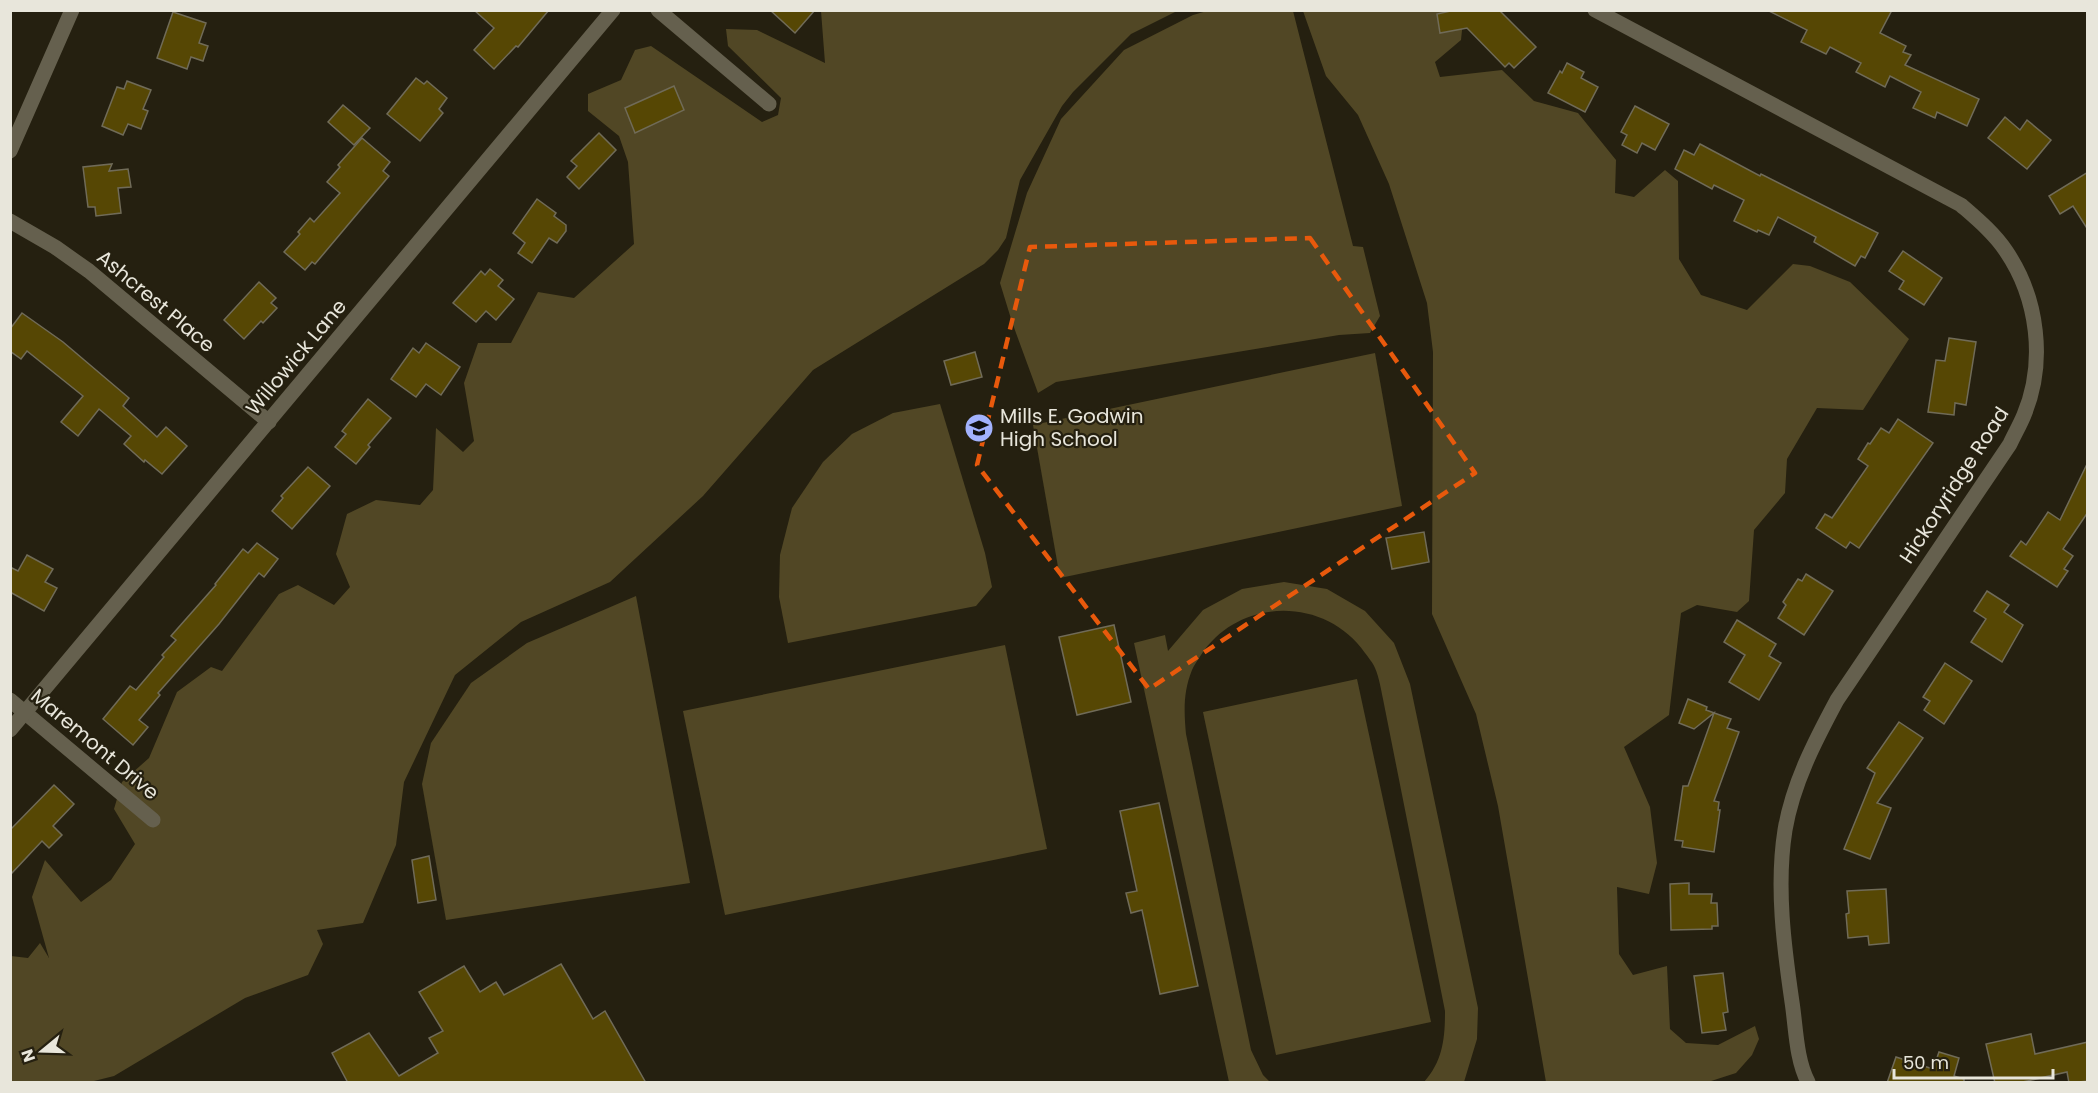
<svg xmlns="http://www.w3.org/2000/svg" width="2098" height="1093" font-family="Poppins,sans-serif">
<style>
.green{fill:#514725}
.building{fill:#564704;stroke:#706b58;stroke-width:1.5}
.lines{fill:none;stroke-linecap:round;stroke-linejoin:round}
.minor{stroke:#65604e;stroke-width:15}
.marked{fill:none;stroke:#e8590c;stroke-width:4.5;stroke-dasharray:12 8;stroke-linejoin:round}
.labels{text-anchor:middle;dominant-baseline:central;stroke-width:4.5;stroke-linejoin:round;paint-order:stroke}
.street-label{font-size:20px;fill:#e8e6db;stroke:#252010}
.poi-label{font-size:20px;fill:#e8e6db;stroke:#252010;text-anchor:start}
</style>
<rect width="100%" height="100%" fill="#252010"/>
<g class="green">
<path d="M 821,11 L 1177,11 L 1131,34 L 1073,92 L 1062,106 L 1020,180 L 1006,238 L 998,250 L 984,264 L 813,370 L 703,496 L 610,582 L 521,622 L 455,675 L 404,782 L 396,845 L 363,923 L 317,930 L 323,944 L 308,975 L 245,998 L 114,1076 L 90,1082 L 11,1082 L 11,956 L 28,958 L 40,943 L 49,958 L 32,897 L 45,860 L 81,902 L 111,880 L 135,844 L 114,809 L 122,782 L 149,758 L 177,692 L 211,667 L 222,671 L 279,594 L 298,585 L 334,605 L 350,587 L 336,554 L 347,514 L 376,500 L 420,505 L 433,490 L 436,428 L 463,452 L 474,441 L 464,383 L 478,343 L 511,343 L 538,292 L 574,298 L 634,244 L 628,162 L 619,136 L 588,111 L 588,94 L 621,80 L 635,50 L 651,46 L 762,122 L 778,115 L 781,98 L 728,46 L 726,29 L 757,30 L 825,63 Z"/>
<path d="M 1207,11 L 1293,11 L 1353,246 L 1363,247 L 1380,316 L 1370,333 L 1339,335 L 1056,382 L 1038,393 L 1012,322 L 1000,283 L 1027,193 L 1061,119 L 1124,50 L 1193,15 Z"/>
<path d="M 1303,11 L 1464,11 L 1461,40 L 1435,62 L 1440,77 L 1502,70 L 1534,101 L 1578,113 L 1616,160 L 1615,193 L 1634,197 L 1665,170 L 1678,181 L 1679,259 L 1701,295 L 1747,310 L 1793,264 L 1810,266 L 1850,282 L 1909,339 L 1863,410 L 1817,408 L 1787,459 L 1785,493 L 1754,530 L 1749,601 L 1737,612 L 1697,605 L 1681,613 L 1669,715 L 1624,747 L 1650,807 L 1657,863 L 1649,894 L 1617,887 L 1619,954 L 1633,975 L 1667,966 L 1670,1029 L 1686,1043 L 1718,1045 L 1755,1026 L 1759,1039 L 1752,1055 L 1736,1073 L 1708,1082 L 1546,1082 L 1498,806 L 1476,714 L 1432,614 L 1433,352 L 1427,303 L 1389,184 L 1358,115 L 1326,76 Z"/>
<path d="M 1375,353 L 1402,506 L 1060,578 L 1033,425 Z"/>
<path d="M 940,404 L 985,553 L 992,587 L 976,606 L 788,643 L 779,597 L 780,555 L 792,508 L 823,462 L 852,434 L 893,413 Z"/>
<path d="M 1284,582 L 1327,589 L 1365,611 L 1394,643 L 1410,684 L 1478,1008 L 1477,1039 L 1464,1082 L 1424,1082 C 1443,1061 1445,1038 1445,1011 L 1383,699 C 1381,689 1379,677 1375,668 C 1373,663 1368,657 1365,653 C 1325,596 1239,597 1201,655 C 1198,660 1194,665 1192,670 C 1183,692 1184,712 1186,734 L 1251,1050 L 1263,1075 L 1270,1082 L 1229,1082 L 1134,643 L 1165,635 L 1168,651 L 1203,610 L 1242,589 Z"/>
<path d="M 636,596 L 690,883 L 446,920 L 422,784 L 431,743 L 471,683 L 527,643 Z"/>
<path d="M 1005,645 L 1047,849 L 725,915 L 683,711 Z"/>
<path d="M 1357,679 L 1431,1022 L 1276,1055 L 1203,712 Z"/>
</g>
<g class="building">
<path d="M 474,10 L 549,10 L 518,47 L 516,46 L 494,69 L 474,50 L 494,28 Z"/>
<path d="M 770,10 L 815,10 L 795,33 Z"/>
<path d="M 1455,10 L 1499,10 L 1536,47 L 1514,68 L 1509,63 L 1505,67 L 1467,28 L 1440,33 L 1437,14 Z"/>
<path d="M 1767,10 L 1892,10 L 1880,33 L 1906,46 L 1903,52 L 1911,55 L 1905,65 L 1979,99 L 1967,126 L 1937,112 L 1935,118 L 1913,108 L 1921,92 L 1890,76 L 1885,87 L 1856,72 L 1861,63 L 1830,47 L 1826,54 L 1801,42 L 1807,30 Z"/>
<path d="M 173,12 L 206,23 L 199,43 L 208,46 L 203,61 L 191,57 L 187,69 L 157,58 Z"/>
<path d="M 1567,63 L 1584,72 L 1581,78 L 1598,87 L 1585,112 L 1548,93 L 1560,71 L 1562,73 Z"/>
<path d="M 416,78 L 424,84 L 427,81 L 447,98 L 439,109 L 443,113 L 420,141 L 387,114 Z"/>
<path d="M 127,81 L 151,90 L 143,109 L 148,111 L 141,129 L 128,124 L 123,135 L 102,126 L 117,87 L 124,89 Z"/>
<path d="M 674,86 L 684,110 L 635,133 L 625,108 Z"/>
<path d="M 343,105 L 370,128 L 354,145 L 328,122 Z"/>
<path d="M 1635,106 L 1669,124 L 1655,150 L 1642,143 L 1637,153 L 1622,145 L 1627,135 L 1621,132 Z"/>
<path d="M 2005,117 L 2020,130 L 2027,120 L 2051,140 L 2027,169 L 1988,138 Z"/>
<path d="M 599,133 L 616,150 L 579,189 L 567,177 L 577,166 L 571,161 Z"/>
<path d="M 362,138 L 390,162 L 383,171 L 389,176 L 315,264 L 312,262 L 305,270 L 284,252 L 300,234 L 298,232 L 310,218 L 314,222 L 340,193 L 327,182 L 340,167 L 338,165 Z"/>
<path d="M 1700,144 L 1760,176 L 1761,174 L 1878,233 L 1865,258 L 1861,256 L 1855,266 L 1814,242 L 1816,237 L 1778,217 L 1769,235 L 1758,230 L 1757,232 L 1734,221 L 1744,200 L 1714,185 L 1712,189 L 1675,169 L 1684,150 L 1694,155 Z"/>
<path d="M 112,164 L 109,171 L 128,169 L 131,187 L 118,188 L 121,213 L 96,216 L 95,207 L 88,207 L 83,167 Z"/>
<path d="M 2088,172 L 2088,230 L 2073,206 L 2060,214 L 2049,196 Z"/>
<path d="M 537,199 L 556,213 L 554,216 L 566,225 L 566,231 L 557,243 L 549,238 L 532,263 L 518,253 L 525,243 L 513,233 Z"/>
<path d="M 1903,251 L 1942,278 L 1924,305 L 1899,289 L 1904,281 L 1889,271 Z"/>
<path d="M 490,269 L 503,280 L 498,286 L 514,299 L 496,320 L 486,311 L 476,322 L 453,303 L 481,271 L 485,275 Z"/>
<path d="M 259,282 L 276,298 L 271,303 L 277,308 L 263,323 L 261,321 L 244,339 L 224,320 Z"/>
<path d="M 22,313 L 63,342 L 129,398 L 123,406 L 157,437 L 166,427 L 187,446 L 162,474 L 145,460 L 144,462 L 124,444 L 131,436 L 99,409 L 78,436 L 61,422 L 83,396 L 27,351 L 21,359 L 10,351 L 10,329 Z"/>
<path d="M 1949,338 L 1976,342 L 1966,405 L 1955,403 L 1954,415 L 1928,412 L 1936,360 L 1945,361 Z"/>
<path d="M 426,343 L 460,367 L 441,395 L 426,384 L 416,397 L 391,379 L 413,348 L 419,353 Z"/>
<path d="M 975,352 L 982,377 L 951,385 L 944,361 Z"/>
<path d="M 368,399 L 391,418 L 368,445 L 370,447 L 356,464 L 335,447 L 346,434 L 342,431 Z"/>
<path d="M 1898,419 L 1933,443 L 1859,548 L 1850,542 L 1846,548 L 1816,528 L 1825,514 L 1832,518 L 1868,466 L 1858,459 L 1868,443 L 1870,444 L 1881,428 L 1889,433 Z"/>
<path d="M 2088,462 L 2088,512 L 2063,549 L 2073,556 L 2064,569 L 2068,571 L 2057,587 L 2010,556 L 2021,541 L 2026,545 L 2048,512 L 2060,520 Z"/>
<path d="M 308,467 L 330,486 L 292,529 L 272,511 L 283,498 L 281,496 Z"/>
<path d="M 1424,532 L 1429,562 L 1392,569 L 1386,538 Z"/>
<path d="M 257,543 L 278,559 L 264,577 L 259,573 L 219,624 L 158,693 L 160,695 L 139,720 L 148,727 L 133,745 L 103,719 L 130,686 L 136,690 L 164,657 L 162,655 L 176,640 L 171,636 L 216,585 L 215,584 L 243,549 L 248,553 Z"/>
<path d="M 27,555 L 53,569 L 45,582 L 57,588 L 44,611 L 10,592 L 10,567 L 18,571 Z"/>
<path d="M 1806,574 L 1833,591 L 1804,635 L 1778,618 L 1786,605 L 1783,602 L 1798,579 L 1802,581 Z"/>
<path d="M 1987,591 L 2009,605 L 2004,612 L 2023,625 L 2002,662 L 1971,642 L 1986,619 L 1974,611 Z"/>
<path d="M 1737,620 L 1776,644 L 1769,656 L 1781,663 L 1759,700 L 1729,682 L 1745,655 L 1724,642 Z"/>
<path d="M 1114,625 L 1131,702 L 1077,715 L 1059,637 Z"/>
<path d="M 1945,663 L 1972,681 L 1944,724 L 1924,710 L 1930,701 L 1923,697 Z"/>
<path d="M 1688,699 L 1707,707 L 1706,710 L 1731,719 L 1727,728 L 1739,732 L 1714,801 L 1719,802 L 1718,810 L 1720,810 L 1714,852 L 1682,847 L 1683,841 L 1675,840 L 1683,786 L 1688,786 L 1714,713 L 1694,729 L 1679,723 Z"/>
<path d="M 1899,722 L 1923,738 L 1877,803 L 1891,808 L 1870,859 L 1844,849 L 1875,773 L 1867,768 Z"/>
<path d="M 54,785 L 74,804 L 53,826 L 62,835 L 49,848 L 42,841 L 10,875 L 10,830 Z"/>
<path d="M 1159,803 L 1198,986 L 1160,994 L 1142,910 L 1131,913 L 1126,893 L 1137,891 L 1120,811 Z"/>
<path d="M 429,856 L 436,900 L 418,903 L 412,860 Z"/>
<path d="M 1689,883 L 1689,894 L 1712,894 L 1711,903 L 1717,903 L 1718,926 L 1712,926 L 1712,929 L 1671,930 L 1670,884 Z"/>
<path d="M 1886,889 L 1889,943 L 1869,945 L 1868,936 L 1848,938 L 1846,914 L 1849,913 L 1847,891 Z"/>
<path d="M 561,964 L 593,1019 L 605,1011 L 646,1083 L 348,1083 L 332,1053 L 369,1033 L 399,1076 L 438,1053 L 429,1038 L 443,1031 L 419,992 L 464,966 L 480,992 L 496,982 L 504,995 Z"/>
<path d="M 1723,973 L 1728,1012 L 1723,1013 L 1726,1030 L 1702,1033 L 1694,976 Z"/>
<path d="M 2031,1034 L 2035,1054 L 2088,1042 L 2088,1081 L 2069,1083 L 2067,1072 L 2018,1083 L 1995,1083 L 1986,1044 Z"/>
<path d="M 1939,1052 L 1959,1058 L 1954,1076 L 1964,1079 L 1964,1083 L 1887,1083 L 1896,1057 L 1933,1069 Z"/>
</g>
<g class="lines">
<g class="minor">
<path d="M 658,10 L 769,104"/>
<path d="M 1595,10 L 1961,205 C 1977,219 1994,233 2006,251 C 2038,298 2046,362 2024,415 C 2020,425 2014,435 2010,444 L 1837,700 C 1815,741 1793,783 1785,830 C 1776,886 1784,947 1792,1002 C 1796,1028 1796,1059 1808,1082"/>
<path d="M 10,151 L 72,10"/>
<path d="M 10,221 L 55,247 L 89,271 L 269,422"/>
<path d="M 10,700 L 153,820"/>
<path d="M 10,730 L 613,10"/>
</g>
</g>
<path class="marked" d="M 1310,238 L 1475,473 L 1149,689 L 977,465 L 1030,247 Z"/>
<defs>
<g id="school-disc" transform="scale(1.5)"><circle r="9.5" fill="#a2b2fd" stroke="#252010"/><path d="M0-5L7-2L0 1L-7-2ZM-4 1L0 2.5L4 1V4Q0 6-4 4Z" fill="#111"/></g>
</defs>
<g fill-rule="evenodd">
<use href="#school-disc" x="979" y="428"/>
</g>
<g class="labels">
<g class="street-label">
<text transform="translate(156 301) rotate(40)">Ashcrest Place</text>
<text transform="translate(296 357) rotate(-50)">Willowick Lane</text>
<text transform="translate(1954 485) rotate(-57)">Hickoryridge Road</text>
<text transform="translate(95 744) rotate(40)">Maremont Drive</text>
</g>
<g class="poi-label">
<text x="1000" y="416">Mills E. Godwin<tspan x="1000" dy="23">High School</tspan></text>
</g>
</g>
<rect width="2098" height="1093" fill="none" stroke="#e8e6db" stroke-width="24"/>
<g transform="translate(42 1051) rotate(251)" stroke="#252010" stroke-width="4.5" paint-order="stroke">
<path d="M0-4.5L10 22L0 15L-10 22Z" fill="#e8e6db"/>
<text y="-9" font-size="16" font-weight="bold" text-anchor="middle" fill="#e8e6db">N</text>
</g>
<path d="M1894 1069v9h159v-9" fill="none" stroke="#e8e6db" stroke-width="3"/>
<text x="1903" y="1069" font-size="18" fill="#e8e6db" stroke="#252010" stroke-width="4.5" paint-order="stroke">50 m</text>
</svg>
